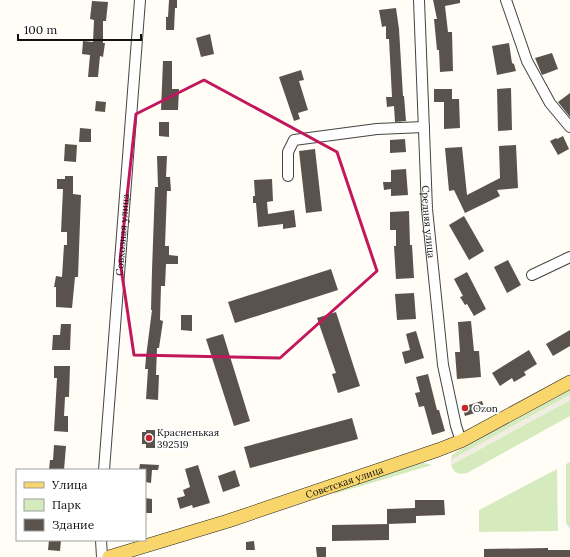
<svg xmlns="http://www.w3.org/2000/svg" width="570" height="557" font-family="Lora,serif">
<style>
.green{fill:#d5ebbd}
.plaza{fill:#f1ede2}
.building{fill:#5a524d}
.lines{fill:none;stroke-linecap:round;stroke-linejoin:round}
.minor-casing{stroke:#444;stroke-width:12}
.major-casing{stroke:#222;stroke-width:14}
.minor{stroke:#fff;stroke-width:10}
.major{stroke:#f9d66b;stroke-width:13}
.marked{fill:none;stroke:#c2185b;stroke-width:3;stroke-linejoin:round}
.poi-dot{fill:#c4262e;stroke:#fff;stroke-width:1.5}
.labels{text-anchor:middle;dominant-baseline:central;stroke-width:4;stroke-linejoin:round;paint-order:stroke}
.street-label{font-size:10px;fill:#111;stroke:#fff}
.poi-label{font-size:10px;fill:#111;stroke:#fff;text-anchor:start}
</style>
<rect width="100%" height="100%" fill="#fffdf5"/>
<g class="green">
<path d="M 570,390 L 570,395 L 451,460 L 452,455 L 456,452 Z"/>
<path d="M 570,400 L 570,416 L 467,473 C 458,475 454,473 451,465 Z"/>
<path d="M 570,462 L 570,529 L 566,523 L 566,464 Z"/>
<path d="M 424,463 L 432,465 L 334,494 L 334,492 L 417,464 Z"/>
<path d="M 557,469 L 558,531 L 479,532 L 479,510 Z"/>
</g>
<path class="plaza" d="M 570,395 L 570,400 L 451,465 L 451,460 Z"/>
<g class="building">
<path d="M 169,0 L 177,0 L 177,8 L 175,8 L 174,30 L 166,30 L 166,17 L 168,17 Z"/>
<path d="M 433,0 L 460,0 L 460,3 L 445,6 L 448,32 L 452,32 L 453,71 L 440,72 L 439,50 L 437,50 L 434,19 L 437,19 Z"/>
<path d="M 92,1 L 108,2 L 106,21 L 103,21 L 103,43 L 105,43 L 103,57 L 100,56 L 98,77 L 88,77 L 90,55 L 82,54 L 83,41 L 93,42 L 94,20 L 90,19 Z"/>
<path d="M 396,8 L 399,29 L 403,96 L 404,96 L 406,121 L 395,122 L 394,106 L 387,107 L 386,97 L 392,97 L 389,39 L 386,39 L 386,26 L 382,27 L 379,10 Z"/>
<path d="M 210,34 L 214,54 L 201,57 L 196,38 Z"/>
<path d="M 509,43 L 512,63 L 514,64 L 516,71 L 497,75 L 492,46 Z"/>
<path d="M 552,53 L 558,69 L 542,75 L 535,58 Z"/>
<path d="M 163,61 L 172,61 L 172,89 L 179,89 L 178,110 L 161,110 Z"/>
<path d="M 301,70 L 304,80 L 299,81 L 308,110 L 298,113 L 300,119 L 294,121 L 279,77 Z"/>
<path d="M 511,88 L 512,130 L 498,131 L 497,89 Z"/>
<path d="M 434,89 L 452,89 L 452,99 L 459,99 L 460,128 L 444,129 L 444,102 L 434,102 Z"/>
<path d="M 570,93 L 570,117 L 558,102 Z"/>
<path d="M 96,101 L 106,102 L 105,112 L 95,111 Z"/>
<path d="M 159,122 L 169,122 L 169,137 L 159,136 Z"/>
<path d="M 80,128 L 91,129 L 91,142 L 79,142 Z"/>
<path d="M 563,136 L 569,149 L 558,155 L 550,141 L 556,138 L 557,139 Z"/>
<path d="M 405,139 L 406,152 L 390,153 L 390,140 Z"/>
<path d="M 65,144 L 77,145 L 76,162 L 64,161 Z"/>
<path d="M 516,145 L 518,188 L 497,190 L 500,196 L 465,213 L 454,190 L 449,191 L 445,148 L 462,147 L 467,195 L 500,178 L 499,146 Z"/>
<path d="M 315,149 L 322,211 L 306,213 L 299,151 Z"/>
<path d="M 157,156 L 167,156 L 166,177 L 170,177 L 171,191 L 167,191 L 165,246 L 169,246 L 169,255 L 178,256 L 178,264 L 166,264 L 165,286 L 161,286 L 160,320 L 163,321 L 159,348 L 157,348 L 156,375 L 159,375 L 158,400 L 146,399 L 148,369 L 145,369 L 146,357 L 152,310 L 151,310 L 152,270 L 155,187 L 158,187 Z"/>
<path d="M 406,169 L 408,195 L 391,196 L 391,189 L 384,190 L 383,182 L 391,182 L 391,170 Z"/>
<path d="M 65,176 L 73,176 L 73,194 L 81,195 L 78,277 L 75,277 L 72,308 L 56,307 L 56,287 L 54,287 L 56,276 L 62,277 L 64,245 L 67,245 L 67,232 L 61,232 L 63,189 L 57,189 L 57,179 L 65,179 Z"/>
<path d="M 272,179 L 273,201 L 267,202 L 268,214 L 294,210 L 296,227 L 283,229 L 283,224 L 258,227 L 256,203 L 253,203 L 253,196 L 255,196 L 254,180 Z"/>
<path d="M 409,211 L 410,245 L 412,245 L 414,278 L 396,279 L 394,246 L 396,246 L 396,230 L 390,230 L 390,212 Z"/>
<path d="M 464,216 L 484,251 L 469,260 L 449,225 Z"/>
<path d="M 508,260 L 521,285 L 507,293 L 494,267 Z"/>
<path d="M 331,269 L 338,290 L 235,323 L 228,302 Z"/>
<path d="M 467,272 L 486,309 L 474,316 L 467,304 L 465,305 L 460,297 L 463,296 L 454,279 Z"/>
<path d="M 414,293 L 416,319 L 397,320 L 395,294 Z"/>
<path d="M 336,312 L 360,386 L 338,393 L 332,374 L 336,373 L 317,318 Z"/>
<path d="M 181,315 L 192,315 L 192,331 L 181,330 Z"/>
<path d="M 471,321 L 474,351 L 479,351 L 481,377 L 457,379 L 455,352 L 460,352 L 458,322 Z"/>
<path d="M 61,324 L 71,324 L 70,350 L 52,350 L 53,335 L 60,335 Z"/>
<path d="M 570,330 L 570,346 L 553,356 L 546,344 Z"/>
<path d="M 416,331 L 424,358 L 405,364 L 402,352 L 410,350 L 406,334 Z"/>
<path d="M 223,334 L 250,421 L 234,426 L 206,339 Z"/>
<path d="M 529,350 L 537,364 L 524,372 L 526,375 L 514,382 L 512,378 L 500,386 L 492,373 Z"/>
<path d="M 54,366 L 70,366 L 69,397 L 65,397 L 64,416 L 68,416 L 68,432 L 54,431 L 57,378 L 54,378 Z"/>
<path d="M 428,374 L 437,410 L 439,410 L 445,431 L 432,435 L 424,406 L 419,407 L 415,393 L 420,392 L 416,377 Z"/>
<path d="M 482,401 L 485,410 L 465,416 L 462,407 Z"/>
<path d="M 352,418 L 358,439 L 250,468 L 244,447 Z"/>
<path d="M 146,430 L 155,430 L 155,448 L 146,448 L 146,444 L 142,444 L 142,432 L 146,432 Z"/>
<path d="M 54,445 L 66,446 L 64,470 L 49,470 L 50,460 L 53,460 Z"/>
<path d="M 140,464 L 159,465 L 158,470 L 152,470 L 151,483 L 145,482 L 145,470 L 139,470 Z"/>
<path d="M 198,465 L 210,503 L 193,508 L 192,505 L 180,509 L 177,498 L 185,496 L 183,490 L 190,487 L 185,469 Z"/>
<path d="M 235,470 L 240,486 L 223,492 L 218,476 Z"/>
<path d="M 145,498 L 152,499 L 152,513 L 145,513 Z"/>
<path d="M 415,500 L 444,500 L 445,515 L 416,516 L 416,523 L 387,524 L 387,509 L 415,508 Z"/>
<path d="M 389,524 L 389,540 L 332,541 L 332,525 Z"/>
<path d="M 49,540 L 61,540 L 60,551 L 48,550 Z"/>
<path d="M 254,541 L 255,550 L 246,550 L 246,542 Z"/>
<path d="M 316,547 L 326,547 L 326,557 L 317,557 Z"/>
<path d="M 548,548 L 548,550 L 570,550 L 570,557 L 484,557 L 484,549 Z"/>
</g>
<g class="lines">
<g class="minor-casing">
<g id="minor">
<path id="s1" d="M 419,0 L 427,209 L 443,365 L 456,426 L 461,441"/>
<path d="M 506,0 L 527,61 L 550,103 L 570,127"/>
<path d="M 288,176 L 288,152 L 294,140 L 377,129 L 424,127"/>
<path d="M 532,275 L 570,257"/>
<path id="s2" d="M 104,470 L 140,0"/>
<path d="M 101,540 L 102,557"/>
</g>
</g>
<g class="major-casing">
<g id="major">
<path id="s3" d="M 109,557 L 228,521 L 438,450 L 461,441 L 570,382"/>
</g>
</g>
<use href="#minor" class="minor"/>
<use href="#major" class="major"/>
</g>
<path class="marked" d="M 204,80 L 337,152 L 377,271 L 280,358 L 134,355 L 120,261 L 136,114 Z"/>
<g class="poi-dot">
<circle cx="465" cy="408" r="4"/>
<circle cx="149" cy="438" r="4"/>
</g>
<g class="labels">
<g class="street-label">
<text stroke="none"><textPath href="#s1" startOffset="222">Средняя улица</textPath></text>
<text stroke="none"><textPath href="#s2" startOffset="236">Совхозная улица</textPath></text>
<text stroke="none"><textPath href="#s3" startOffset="247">Советская улица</textPath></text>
</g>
<g class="poi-label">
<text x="473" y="408">Ozon</text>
<text x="157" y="432">Красненькая<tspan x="157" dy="12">392519</tspan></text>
</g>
</g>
<rect x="16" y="469" width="130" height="72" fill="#ffffff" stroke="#a0a0a0"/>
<rect x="24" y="482" width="20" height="6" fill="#f9d66b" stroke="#a0a0a0"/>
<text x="52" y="489" font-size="12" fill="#111111">Улица</text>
<rect x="24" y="499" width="20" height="12" fill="#d5ebbd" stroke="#a0a0a0"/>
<text x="52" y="509" font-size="12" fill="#111111">Парк</text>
<rect x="24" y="519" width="20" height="12" fill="#5a524d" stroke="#a0a0a0"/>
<text x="52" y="529" font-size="12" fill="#111111">Здание</text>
<path d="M18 34v6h123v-6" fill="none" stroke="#111111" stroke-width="2"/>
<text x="24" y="34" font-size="12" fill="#111111" stroke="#ffffff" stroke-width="3" paint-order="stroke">100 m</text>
</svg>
